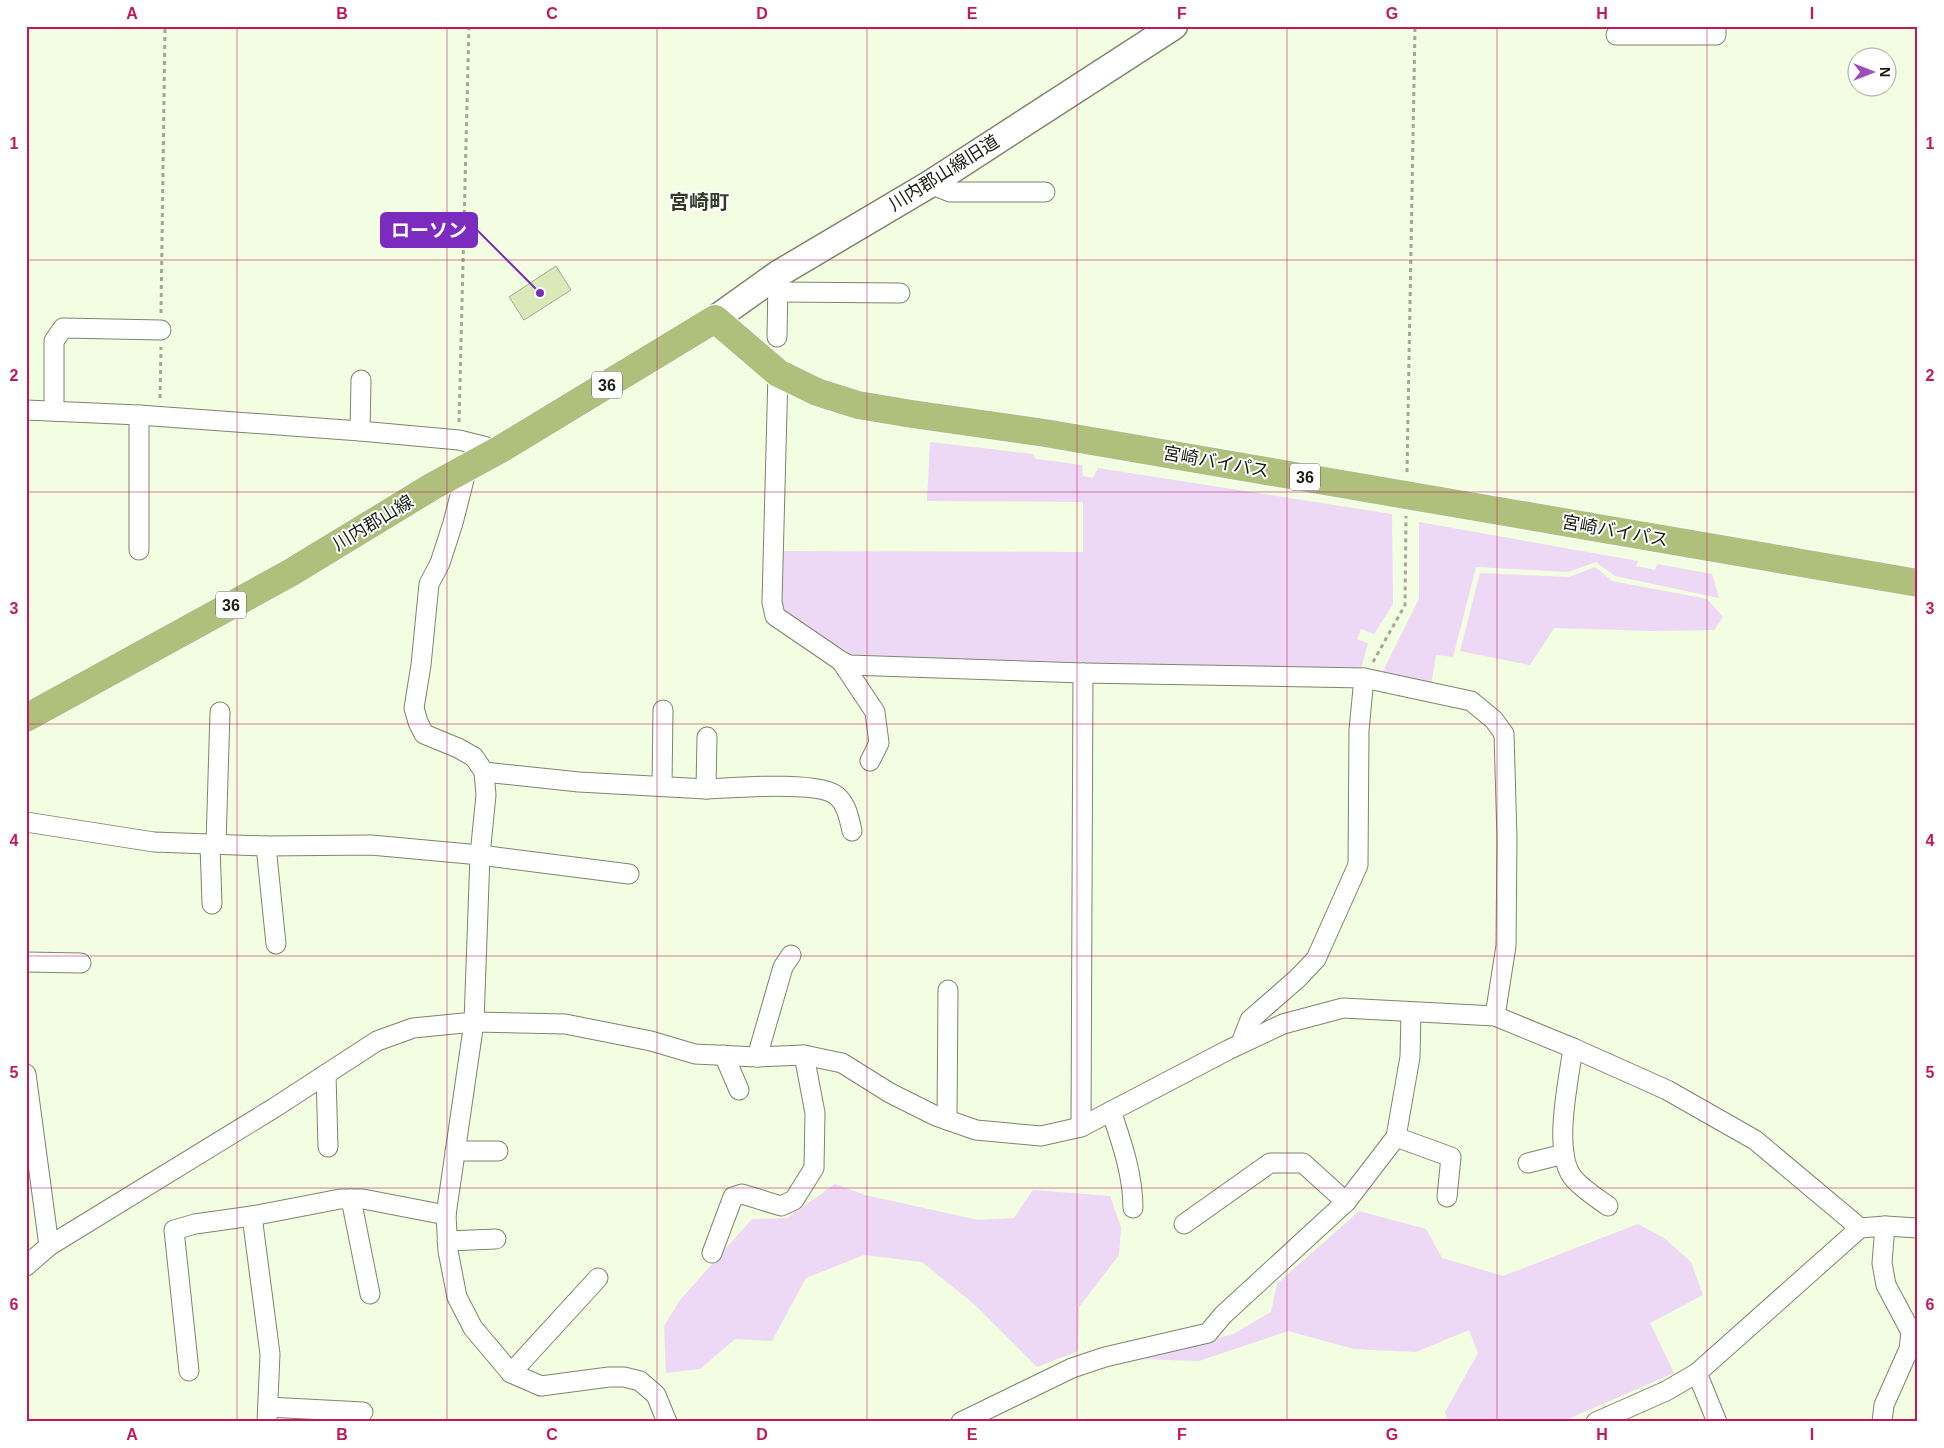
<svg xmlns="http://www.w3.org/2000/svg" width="1944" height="1448" font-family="Arial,'Noto Sans JP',sans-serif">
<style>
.green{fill:#edd8f5}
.building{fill:#d9e9b8;stroke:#a2ab91}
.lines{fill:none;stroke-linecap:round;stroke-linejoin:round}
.street-casing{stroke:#7d856c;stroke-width:21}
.secondary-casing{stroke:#7d856c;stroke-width:29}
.primary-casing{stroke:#fff;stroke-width:30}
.path{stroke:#a1a893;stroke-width:3;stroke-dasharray:4 4;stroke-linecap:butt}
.street{stroke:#fff;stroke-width:19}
.secondary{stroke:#fff;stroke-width:26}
.primary{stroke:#afc07c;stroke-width:28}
.grid{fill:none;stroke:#c2185b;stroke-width:1;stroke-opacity:0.55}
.labels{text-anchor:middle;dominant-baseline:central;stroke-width:4;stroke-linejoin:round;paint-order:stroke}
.shield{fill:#fff;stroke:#5f615a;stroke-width:1}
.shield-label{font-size:16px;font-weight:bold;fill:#1a1d13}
.street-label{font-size:18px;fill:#1a1d13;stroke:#fff}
.quarter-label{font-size:20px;font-weight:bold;fill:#343b25;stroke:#fff}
.leader{fill:none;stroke:#7b2cbf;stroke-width:2}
.callout-dot{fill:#7b2cbf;stroke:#fff;stroke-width:2}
.callout{fill:#7b2cbf;stroke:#7b2cbf;stroke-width:2}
.callout-label{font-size:19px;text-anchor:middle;font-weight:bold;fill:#fff}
.neatline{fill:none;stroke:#c2185b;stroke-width:2}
.grid-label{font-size:16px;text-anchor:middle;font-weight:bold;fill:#c2185b}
</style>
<rect width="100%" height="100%" fill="#f3fde1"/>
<g class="green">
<path d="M 930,442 L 1033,454 L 1036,459 L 1082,465 L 1083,476 L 1093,478 L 1098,468 L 1392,514 L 1393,604 L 1374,634 L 1361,629 L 1357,639 L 1368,643 L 1361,670 L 856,657 L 782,613 L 781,551 L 1083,552 L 1083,502 L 927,501 Z"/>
<path d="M 1419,522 L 1638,561 L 1636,566 L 1655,570 L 1657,564 L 1712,574 L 1719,598 L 1615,576 L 1596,562 L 1568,572 L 1476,567 L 1453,657 L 1436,655 L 1431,686 L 1382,673 L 1419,599 Z"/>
<path d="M 1595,567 L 1612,581 L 1707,599 L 1723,617 L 1714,630 L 1653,631 L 1554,628 L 1530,665 L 1460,651 L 1480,573 L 1569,577 Z"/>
<path d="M 835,1184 L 865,1195 L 978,1220 L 1014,1218 L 1033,1190 L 1110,1196 L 1121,1227 L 1119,1255 L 1079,1307 L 1078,1351 L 1037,1367 L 974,1304 L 922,1262 L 864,1255 L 806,1278 L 772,1341 L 735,1339 L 700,1369 L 666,1373 L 664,1326 L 680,1300 L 752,1219 L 787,1218 Z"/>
<path d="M 1359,1211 L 1426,1229 L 1442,1258 L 1503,1276 L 1638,1224 L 1664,1238 L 1691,1262 L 1703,1295 L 1650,1323 L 1674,1373 L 1561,1422 L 1448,1422 L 1445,1412 L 1478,1353 L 1469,1330 L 1416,1352 L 1354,1349 L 1288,1331 L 1199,1361 L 1139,1359 L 1233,1334 L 1271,1312 L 1277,1284 Z"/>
</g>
<path class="building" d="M 556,266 L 571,290 L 524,320 L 509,297 Z"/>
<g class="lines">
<g class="street-casing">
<g id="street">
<path d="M 1616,35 L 1716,35 L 1716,26"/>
<path d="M 930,184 L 950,192 L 1045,192"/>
<path d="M 778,292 L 900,293"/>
<path d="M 777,337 L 778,280"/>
<path d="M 778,373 L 772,602 L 775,616 L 841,661 L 849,665 L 1083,673 L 1364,678 L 1471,701 L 1494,720 L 1504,734 L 1507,838 L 1506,946 L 1495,1016"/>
<path d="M 26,410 L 139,415 L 360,431 L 459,440 L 499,450"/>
<path d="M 54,411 L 54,341 L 63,328 L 161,330"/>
<path d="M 139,415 L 139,550"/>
<path d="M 360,431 L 361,380"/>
<path d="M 467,468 L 453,523 L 440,563 L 429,584 L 421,665 L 414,708 L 418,722 L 424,734 L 458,748 L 474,757 L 484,772 L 486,795 L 480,855 L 474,1022 L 446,1215 L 448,1251 L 457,1297 L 473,1328 L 511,1373 L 541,1386 L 609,1377 L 624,1377 L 640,1381 L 656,1395 L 667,1422"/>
<path d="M 841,661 L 875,712 L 879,743 L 870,761"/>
<path d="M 484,772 L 579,782 L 706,789 L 707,737"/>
<path d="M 662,786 L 663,710"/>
<path d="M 706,789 C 731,788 819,780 837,796 C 847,805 849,818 852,831"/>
<path d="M 26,822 L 154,842 L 266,846 L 371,845 L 480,855 L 629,874"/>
<path d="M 210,844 L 212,904"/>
<path d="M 216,844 L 220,712"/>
<path d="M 266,846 L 276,944"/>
<path d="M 26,962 L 81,963"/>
<path d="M 1241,1043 L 1250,1020 L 1298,978 L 1316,959 L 1358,865 L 1359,730 L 1364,678"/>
<path d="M 1573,1048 C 1569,1079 1551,1156 1575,1180 C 1584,1190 1597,1198 1608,1206"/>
<path d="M 724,1055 L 739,1090"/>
<path d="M 757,1057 L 783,967 L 791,955"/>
<path d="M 26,1074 L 49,1246"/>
<path d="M 326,1074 L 328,1147"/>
<path d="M 1111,1111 C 1122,1143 1133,1175 1133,1208"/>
<path d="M 947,1120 L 948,990"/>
<path d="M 1081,1127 L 1083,673"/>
<path d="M 1396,1137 L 1451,1157 L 1447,1197"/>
<path d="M 455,1151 L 498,1151"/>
<path d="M 1528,1163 L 1564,1154"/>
<path d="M 351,1199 L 370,1294"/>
<path d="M 252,1216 L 270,1354 L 267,1422"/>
<path d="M 1184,1224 L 1270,1163 L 1303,1163 L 1346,1202"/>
<path d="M 447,1241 L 496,1239"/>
<path d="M 712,1253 L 733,1197 L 742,1194 L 781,1206 L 794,1200 L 814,1168 L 815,1113 L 804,1055"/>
<path d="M 26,1266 L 49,1246 L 274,1108 L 377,1041 L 413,1028 L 474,1022 L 565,1024 L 651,1041 L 695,1054 L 757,1057 L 804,1055 L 842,1063 L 890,1093 L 936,1116 L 976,1130 L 1041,1136 L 1081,1127 L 1228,1050 L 1283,1024 L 1343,1008 L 1495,1016 L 1573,1048 L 1667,1090 L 1755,1140 L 1860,1228"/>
<path d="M 189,1371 L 174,1230 L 195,1224 L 252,1216 L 340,1199 L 363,1199 L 446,1215"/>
<path d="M 511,1373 L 598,1278"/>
<path d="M 1697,1373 L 1717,1422"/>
<path d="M 268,1407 L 363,1412"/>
<path d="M 961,1422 L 1072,1368 L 1105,1357 L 1208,1333 L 1223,1315 L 1346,1202 L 1396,1137 L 1410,1057 L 1411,1012"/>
<path d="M 1596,1422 L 1666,1391 L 1697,1373 L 1860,1228 L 1885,1226 L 1918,1228"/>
<path d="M 1882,1422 L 1884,1405 L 1909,1349 L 1911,1332 L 1886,1285 L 1882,1263 L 1885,1226"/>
</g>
</g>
<g class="secondary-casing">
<path id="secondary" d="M 715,319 L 778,274 L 930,184 L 1174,26"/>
</g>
<g class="primary-casing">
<path id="primary" d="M 26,718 L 290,573 L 433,486 L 499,450 L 715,319 L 778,373 L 817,392 L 858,405 L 912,414 L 1045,433 L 1918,583"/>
</g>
<g class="path">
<path d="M 161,313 L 165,26"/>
<path d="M 160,398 L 161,347"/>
<path d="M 459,422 L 469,26"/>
<path d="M 1407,472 L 1415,26"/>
<path d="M 1373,662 L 1405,605 L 1406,516"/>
</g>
<use href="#street" class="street"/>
<use href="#secondary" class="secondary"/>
<use href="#primary" class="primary"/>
</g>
<path class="grid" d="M 237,26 L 237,1422M 447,26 L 447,1422M 657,26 L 657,1422M 867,26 L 867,1422M 1077,26 L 1077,1422M 1287,26 L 1287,1422M 1497,26 L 1497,1422M 1707,26 L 1707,1422M 26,260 L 1918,260M 26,492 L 1918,492M 26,724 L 1918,724M 26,956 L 1918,956M 26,1188 L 1918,1188"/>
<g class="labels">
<g class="shield">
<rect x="592" y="371.5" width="30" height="27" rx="4"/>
<rect x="1290" y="463.5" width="30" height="27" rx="4"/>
<rect x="216" y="591.5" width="30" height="27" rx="4"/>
</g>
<g class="shield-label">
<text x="607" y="385">36</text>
<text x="1305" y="477">36</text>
<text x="231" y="605">36</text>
</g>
<g class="street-label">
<text transform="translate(944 173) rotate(-32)">川内郡山線旧道</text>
<text transform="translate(1216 462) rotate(10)">宮崎バイパス</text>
<text transform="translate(373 523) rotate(-31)">川内郡山線</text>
<text transform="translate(1615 531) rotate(10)">宮崎バイパス</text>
</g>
<g class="quarter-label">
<text x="699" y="202">宮崎町</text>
</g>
</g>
<path class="leader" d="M540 293L477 230"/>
<circle class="callout-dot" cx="540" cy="293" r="5"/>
<rect class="callout" x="381" y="213" width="96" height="34" rx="5"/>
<g class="callout-label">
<text x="429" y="237">ローソン</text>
</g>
<rect width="1944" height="1448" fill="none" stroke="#ffffff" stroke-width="55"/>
<g transform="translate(1872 72) rotate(90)"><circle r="24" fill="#ffffff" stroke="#a3a5a1"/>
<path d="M0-4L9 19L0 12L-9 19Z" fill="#a04dbc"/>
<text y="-8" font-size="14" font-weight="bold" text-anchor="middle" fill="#1a1d13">N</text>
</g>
<rect x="28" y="28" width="1888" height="1392" class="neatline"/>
<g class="grid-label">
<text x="132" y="19">A</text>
<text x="342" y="19">B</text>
<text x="552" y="19">C</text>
<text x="762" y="19">D</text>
<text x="972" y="19">E</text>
<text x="1182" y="19">F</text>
<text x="1392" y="19">G</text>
<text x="1602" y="19">H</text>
<text x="1812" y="19">I</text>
<text x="14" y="149">1</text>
<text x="1930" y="149">1</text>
<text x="14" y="381">2</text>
<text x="1930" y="381">2</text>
<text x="14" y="614">3</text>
<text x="1930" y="614">3</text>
<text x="14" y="846">4</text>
<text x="1930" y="846">4</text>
<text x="14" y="1078">5</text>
<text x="1930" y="1078">5</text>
<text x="14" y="1310">6</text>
<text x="1930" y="1310">6</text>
<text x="132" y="1440">A</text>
<text x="342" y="1440">B</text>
<text x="552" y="1440">C</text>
<text x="762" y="1440">D</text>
<text x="972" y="1440">E</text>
<text x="1182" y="1440">F</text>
<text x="1392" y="1440">G</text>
<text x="1602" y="1440">H</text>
<text x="1812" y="1440">I</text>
</g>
</svg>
